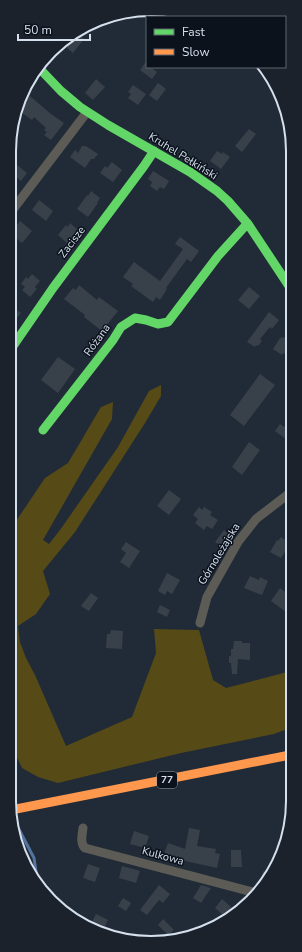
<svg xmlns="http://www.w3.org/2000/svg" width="302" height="952" font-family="'Nunito Sans',sans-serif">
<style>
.forest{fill:#564a17}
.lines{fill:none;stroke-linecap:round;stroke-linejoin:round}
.stream{stroke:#52749d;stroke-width:3}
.building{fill:#38404a}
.street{stroke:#5c5b56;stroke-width:9}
.fast{stroke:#63d668;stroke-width:9}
.slow{stroke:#ff974d;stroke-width:9}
.labels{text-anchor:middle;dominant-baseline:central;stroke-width:3;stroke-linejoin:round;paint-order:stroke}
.shield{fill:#0b121b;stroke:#98a2af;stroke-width:1}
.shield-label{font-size:10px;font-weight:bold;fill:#d5e0ee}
.street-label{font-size:11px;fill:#d5e0ee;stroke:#0b121b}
.rim{fill:none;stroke:#d5e0ee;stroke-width:2}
</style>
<rect width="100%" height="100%" fill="#212b37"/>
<path class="forest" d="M 161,385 L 161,396 L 145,423 L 75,532 L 43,571 L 50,594 L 36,614 L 18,626 L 20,642 L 26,658 L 35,675 L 66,746 L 132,717 L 156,653 L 154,629 L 199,630 L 213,680 L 226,688 L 291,671 L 290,728 L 274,734 L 181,753 L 58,783 L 38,777 L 22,768 L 9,741 L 10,528 L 12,527 L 45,478 L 68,463 L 101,407 L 113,402 L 112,419 L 43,540 L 49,544 L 60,530 L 118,447 L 149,391 Z"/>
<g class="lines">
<path class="stream" d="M 12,816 L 34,858 L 38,885"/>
</g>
<g class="building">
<path d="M 75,32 L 84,39 L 73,53 L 62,43 L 72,33 Z"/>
<path d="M 145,63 L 147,64 L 147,67 L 150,67 L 157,72 L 152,79 L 140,70 Z"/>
<path d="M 96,79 L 105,87 L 93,100 L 85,93 Z"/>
<path d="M 158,83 L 166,89 L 157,101 L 149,95 Z"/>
<path d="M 133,85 L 146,94 L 138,105 L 128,98 L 131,94 L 128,92 Z"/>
<path d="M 30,96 L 51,114 L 64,123 L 51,140 L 44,135 L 47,132 L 44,130 L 46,128 L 34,117 L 32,120 L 18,110 Z"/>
<path d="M 249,129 L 256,134 L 242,152 L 235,146 Z"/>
<path d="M 82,146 L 86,146 L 98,154 L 94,159 L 91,159 L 85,168 L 70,157 L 75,150 L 78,153 Z"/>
<path d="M 217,151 L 222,154 L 223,152 L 230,157 L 221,169 L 210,161 Z"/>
<path d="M 12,161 L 27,173 L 21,181 L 12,174 Z"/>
<path d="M 112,162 L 122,170 L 113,182 L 100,173 L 105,166 L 107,168 Z"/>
<path d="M 153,171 L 169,181 L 164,189 L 160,187 L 157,191 L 150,186 L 152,182 L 148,179 Z"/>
<path d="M 91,191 L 100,198 L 97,203 L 98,203 L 88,217 L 77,209 L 87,195 L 88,196 Z"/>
<path d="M 39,200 L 53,211 L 46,221 L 32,210 Z"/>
<path d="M 20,221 L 32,231 L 22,243 L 11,234 L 11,233 Z"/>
<path d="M 70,223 L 77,229 L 75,232 L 76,234 L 68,244 L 58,235 L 66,225 L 68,227 Z"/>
<path d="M 180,237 L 199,251 L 191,262 L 187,259 L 166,288 L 167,289 L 160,300 L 156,297 L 153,302 L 131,286 L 133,284 L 123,277 L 134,262 L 160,281 L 183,249 L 175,244 Z"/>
<path d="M 32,274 L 40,281 L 35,287 L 37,289 L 30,297 L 22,290 L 25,287 L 21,284 L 26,277 L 28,279 Z"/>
<path d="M 79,285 L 97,300 L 99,297 L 118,311 L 102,331 L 84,317 L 85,315 L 64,299 L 73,288 L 76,290 Z"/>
<path d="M 249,287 L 260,296 L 249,309 L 238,300 Z"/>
<path d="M 11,306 L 21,313 L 11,325 Z"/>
<path d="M 269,312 L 279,320 L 272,329 L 270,327 L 260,339 L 262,341 L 258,346 L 256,345 L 255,347 L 247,342 Z"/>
<path d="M 291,336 L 291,358 L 283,353 L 282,355 L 273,349 L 280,338 Z"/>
<path d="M 58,357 L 75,369 L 58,393 L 41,380 Z"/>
<path d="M 260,374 L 275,385 L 244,426 L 230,415 Z"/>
<path d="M 291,418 L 291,443 L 275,431 L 280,424 L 284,427 Z"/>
<path d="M 249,442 L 260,450 L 242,475 L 232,467 Z"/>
<path d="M 169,490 L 181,499 L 169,515 L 157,506 Z"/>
<path d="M 199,507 L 202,510 L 204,507 L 212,512 L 210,515 L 218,520 L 212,529 L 207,526 L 204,530 L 195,523 L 198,519 L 193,515 Z"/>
<path d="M 224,530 L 232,536 L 224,548 L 215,542 Z"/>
<path d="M 281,537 L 288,542 L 286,546 L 288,547 L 281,558 L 270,552 L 277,540 L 278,541 Z"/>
<path d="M 126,542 L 140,551 L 129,568 L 120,562 L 126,553 L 121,549 Z"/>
<path d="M 167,573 L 180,580 L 172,594 L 167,591 L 165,595 L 158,591 Z"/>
<path d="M 250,576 L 259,580 L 260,577 L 268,581 L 262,595 L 244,588 Z"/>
<path d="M 280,588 L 291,596 L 291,610 L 288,608 L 286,612 L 271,601 Z"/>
<path d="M 91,593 L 98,598 L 89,611 L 81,606 Z"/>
<path d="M 160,605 L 170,610 L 167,617 L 157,612 Z"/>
<path d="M 111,630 L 123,631 L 122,649 L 106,648 L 107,634 L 110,634 Z"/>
<path d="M 234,641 L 242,641 L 242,643 L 250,643 L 250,660 L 238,659 L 237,674 L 232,674 L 231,663 L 229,663 L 229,656 L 231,656 L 231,649 L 233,649 Z"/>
<path d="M 282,826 L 290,826 L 290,829 L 282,849 Z"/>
<path d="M 189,828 L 200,830 L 197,846 L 216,849 L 215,853 L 220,854 L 217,868 L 163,856 L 168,843 L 185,849 Z"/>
<path d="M 134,831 L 149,836 L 145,848 L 130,844 Z"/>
<path d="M 231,850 L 241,850 L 242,867 L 231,867 Z"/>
<path d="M 88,864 L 100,868 L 95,882 L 83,878 Z"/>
<path d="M 122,866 L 140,871 L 136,883 L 119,878 Z"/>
<path d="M 263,871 L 272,873 L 269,880 L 260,889 L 259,888 Z"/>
<path d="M 159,885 L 170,894 L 163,903 L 159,900 L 147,915 L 140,910 Z"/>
<path d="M 201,885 L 211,888 L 201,903 L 193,898 Z"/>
<path d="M 123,898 L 131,903 L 126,911 L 118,906 Z"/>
<path d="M 222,899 L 231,907 L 224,916 L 215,908 Z"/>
<path d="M 96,914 L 108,920 L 102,932 L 90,926 Z"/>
<path d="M 163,919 L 174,930 L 168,935 L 158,925 Z"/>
</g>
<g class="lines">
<g class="street">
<path d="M 11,212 L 87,112"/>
<path d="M 200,623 L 207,597 L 238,542 L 256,519 L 291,492"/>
<path d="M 83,828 C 82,836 80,843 85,848 L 256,893"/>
</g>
<g class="fast">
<path d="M 38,67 L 61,91 L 80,107 L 108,125 L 190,172 L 217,191 L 228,201 L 248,224 L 291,289"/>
<path d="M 11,349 L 53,288 L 144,166 L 154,151"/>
<path d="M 43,430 L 113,340 L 121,327 L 135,318 L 146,320 L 158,324 L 168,322 L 218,256 L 247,224"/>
</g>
<path class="slow" d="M 11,810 L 290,755"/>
</g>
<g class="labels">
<rect class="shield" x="157" y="772" width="20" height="16" rx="3"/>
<g class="shield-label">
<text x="167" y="780">77</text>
</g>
<g class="street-label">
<text transform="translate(183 156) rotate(32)">Kruhel Pełkiński</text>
<text transform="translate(72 242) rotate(-53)">Zacisze</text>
<text transform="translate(97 340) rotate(-54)">Różana</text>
<text transform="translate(219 554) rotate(-59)">Górnoleżajska</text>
<text transform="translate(163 856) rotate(15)">Kulkowa</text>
</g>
</g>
<path d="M0 0H302V952H0ZM151 16H151A135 135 0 0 1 286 151V801A135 135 0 0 1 151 936H151A135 135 0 0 1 16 801V151A135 135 0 0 1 151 16Z" fill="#1b222c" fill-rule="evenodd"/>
<path class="rim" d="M151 16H151A135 135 0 0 1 286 151V801A135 135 0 0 1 151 936H151A135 135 0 0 1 16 801V151A135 135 0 0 1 151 16Z"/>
<rect x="146" y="16" width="140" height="52" fill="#0b121b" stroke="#5c646f"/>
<rect x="154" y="29" width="20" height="6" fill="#63d668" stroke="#5c646f"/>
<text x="182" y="36" font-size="12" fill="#d5e0ee">Fast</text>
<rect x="154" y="49" width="20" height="6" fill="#ff974d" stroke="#5c646f"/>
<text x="182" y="56" font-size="12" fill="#d5e0ee">Slow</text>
<path d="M18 34v6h72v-6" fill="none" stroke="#d5e0ee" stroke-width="2"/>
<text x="24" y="34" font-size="12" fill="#d5e0ee" stroke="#0b121b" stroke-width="3" paint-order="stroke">50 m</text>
</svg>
